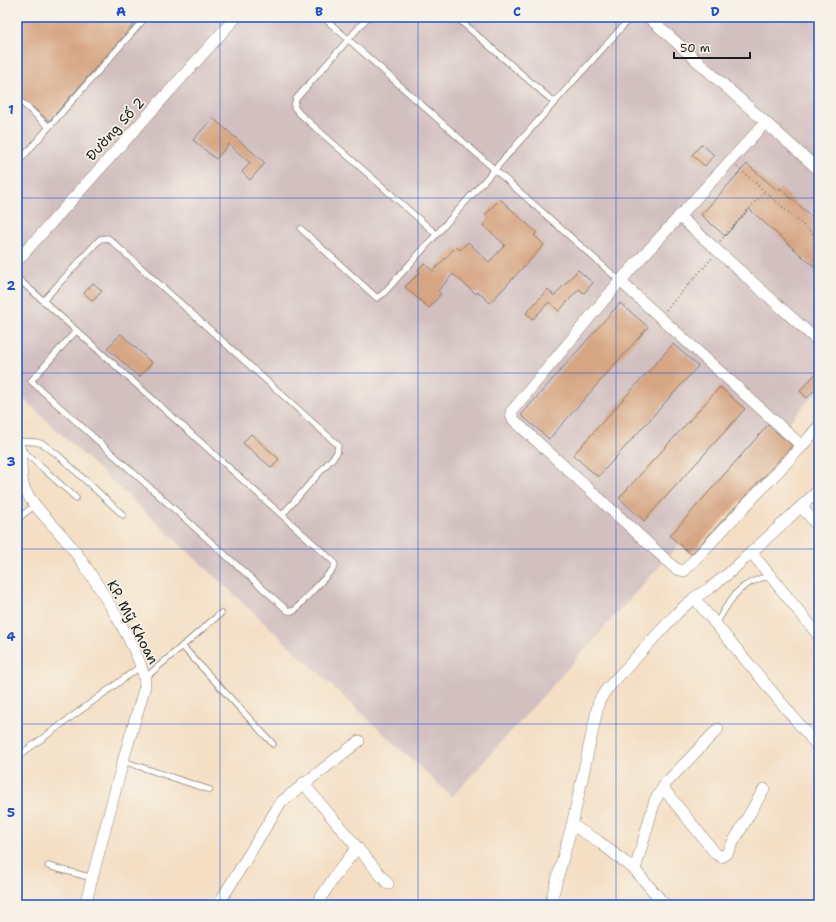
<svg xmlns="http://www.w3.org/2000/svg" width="836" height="922" font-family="'Shantell Sans',sans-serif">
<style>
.industrial{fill:#d2bfc0}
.building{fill:#d6a582}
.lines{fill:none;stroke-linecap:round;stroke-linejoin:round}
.service-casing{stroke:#887e70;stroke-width:7}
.minor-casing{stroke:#887e70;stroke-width:12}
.path{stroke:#887e70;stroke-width:2;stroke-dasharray:1 3;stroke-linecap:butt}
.service{stroke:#fff;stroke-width:5.5}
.minor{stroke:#fff;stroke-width:11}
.grid{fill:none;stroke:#1d4ed8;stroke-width:1;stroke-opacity:0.55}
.labels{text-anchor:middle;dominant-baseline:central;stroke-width:3.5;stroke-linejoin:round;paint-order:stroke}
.street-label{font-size:14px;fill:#1c1c1c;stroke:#f7f3e8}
.neatline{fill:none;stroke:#1d4ed8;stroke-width:1.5}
.grid-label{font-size:13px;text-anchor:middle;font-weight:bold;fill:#1d4ed8}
</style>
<rect width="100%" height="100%" fill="#f7f3e8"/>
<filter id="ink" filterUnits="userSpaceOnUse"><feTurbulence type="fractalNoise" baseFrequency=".025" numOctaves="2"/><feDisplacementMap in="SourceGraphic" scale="8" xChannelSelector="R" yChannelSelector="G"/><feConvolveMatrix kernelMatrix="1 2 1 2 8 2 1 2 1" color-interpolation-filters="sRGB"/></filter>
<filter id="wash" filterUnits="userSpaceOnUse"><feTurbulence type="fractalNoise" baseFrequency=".012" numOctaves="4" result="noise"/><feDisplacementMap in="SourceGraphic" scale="16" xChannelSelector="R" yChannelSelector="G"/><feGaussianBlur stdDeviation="0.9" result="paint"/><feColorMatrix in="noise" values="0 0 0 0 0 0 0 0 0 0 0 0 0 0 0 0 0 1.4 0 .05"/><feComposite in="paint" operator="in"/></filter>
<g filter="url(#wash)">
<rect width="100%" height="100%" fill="#f4dfc4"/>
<path class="industrial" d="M 17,17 L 819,17 L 819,389 L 452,797 L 17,393 Z"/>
<g id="blocks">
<g class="building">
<path d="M 17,17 L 140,17 L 49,121 L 17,94 Z"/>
<path d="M 213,118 L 265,163 L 250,180 L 242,172 L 250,163 L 229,144 L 216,159 L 193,140 Z"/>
<path d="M 702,144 L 714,155 L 705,166 L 692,155 Z"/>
<path d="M 747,164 L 778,191 L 780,188 L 819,223 L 819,271 L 749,209 L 725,236 L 701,215 Z"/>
<path d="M 500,199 L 537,233 L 534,235 L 544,245 L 490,303 L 478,292 L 476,294 L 453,274 L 438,291 L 441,294 L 429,308 L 405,287 L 420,272 L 418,270 L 424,263 L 433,271 L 456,247 L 460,250 L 468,242 L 489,262 L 505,245 L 483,225 L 489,218 L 485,215 Z"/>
<path d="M 578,270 L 593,283 L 584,293 L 579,289 L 559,311 L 549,302 L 533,319 L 526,313 L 548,289 L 554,296 Z"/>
<path d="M 93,283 L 102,291 L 93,301 L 84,293 Z"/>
<path d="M 620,303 L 648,327 L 549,439 L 521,415 Z"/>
<path d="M 121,334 L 152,363 L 139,377 L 107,348 Z"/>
<path d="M 673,344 L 698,366 L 598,477 L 573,455 Z"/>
<path d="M 819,370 L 819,385 L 807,398 L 800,391 Z"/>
<path d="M 720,387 L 745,409 L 644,521 L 619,498 Z"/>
<path d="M 768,425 L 792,446 L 691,554 L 670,536 Z"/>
<path d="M 251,434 L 279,459 L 272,468 L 243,443 Z"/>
</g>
</g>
</g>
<g filter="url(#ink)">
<use href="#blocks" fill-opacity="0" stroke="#887e70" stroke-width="1"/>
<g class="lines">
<g class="service-casing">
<g id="service">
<path d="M 323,17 L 620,281"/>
<path d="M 368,17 L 296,99 L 294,107 L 300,114 L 436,234"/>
<path d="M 456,17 L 555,103"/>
<path d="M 17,98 L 49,127 L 146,17"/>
<path d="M 17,164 L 49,127"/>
<path d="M 301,229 L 377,298 L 383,294 L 631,17"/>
<path d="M 17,278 L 39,297 L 333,561 L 335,565 L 333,569 L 294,611 L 288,611 L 31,381 L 76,331"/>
<path d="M 43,301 L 100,239 L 108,238 L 338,445 L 337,453 L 282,515"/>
<path d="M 17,441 L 36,442 L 43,444 L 58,455 L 123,515"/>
<path d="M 21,449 L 76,498"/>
<path d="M 17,519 L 34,506"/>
<path d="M 716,624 C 731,598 739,582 770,576"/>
<path d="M 182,646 L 273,744"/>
<path d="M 145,678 L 221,613"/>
<path d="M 17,757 L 141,666"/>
<path d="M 123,761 L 210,790"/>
<path d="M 48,866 L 93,878"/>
</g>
</g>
<g class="minor-casing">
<g id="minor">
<path d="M 648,17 L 819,170"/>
<path d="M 765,123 L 620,281 L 511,412 L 513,419 L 518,424 L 676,569 L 684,571 L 802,446 L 819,426"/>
<path d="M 679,216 L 819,342"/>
<path d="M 17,261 L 236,17"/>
<path d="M 620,281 L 802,446"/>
<path d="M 17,442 C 25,457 17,477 26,492 C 36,510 52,523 65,539 C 86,564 146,656 145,686 L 123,761 L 85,905"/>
<path d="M 801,506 L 819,528"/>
<path d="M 751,552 L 819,636"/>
<path d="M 694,598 L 819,748"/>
<path d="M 303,783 L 388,884"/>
<path d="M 663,788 L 716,854 L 721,857 L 727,853 L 764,789"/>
<path d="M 572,825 L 598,841 L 635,870 L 665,905"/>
<path d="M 635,870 L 655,800 L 666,783 L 718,729"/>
<path d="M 218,905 L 281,802 L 359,741"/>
<path d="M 316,905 L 335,876 L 357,848"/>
<path d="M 550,905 L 572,825 L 599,701 L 606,690 L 677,613 L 694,598 L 710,588 L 729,573 L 819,490"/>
</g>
</g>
<g class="path">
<path d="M 737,167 L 819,239"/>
<path d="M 720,241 L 765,191"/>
<path d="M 666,310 L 712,258"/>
</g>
<use href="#service" class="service"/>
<use href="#minor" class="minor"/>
</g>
</g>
<path class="grid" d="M 220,17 L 220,905M 418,17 L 418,905M 616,17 L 616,905M 17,198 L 819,198M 17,373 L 819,373M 17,549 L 819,549M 17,724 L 819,724"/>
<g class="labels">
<g class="street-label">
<text transform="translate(115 129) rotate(-48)">Đường Số 2</text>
<text transform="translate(133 622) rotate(62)">KP. Mỹ Khoan</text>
</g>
</g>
<rect width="836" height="922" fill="none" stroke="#f7f3e8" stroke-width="44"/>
<path d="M674 52v6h76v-6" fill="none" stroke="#1c1c1c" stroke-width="2"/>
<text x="680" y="52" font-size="12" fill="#1c1c1c" stroke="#f7f3e8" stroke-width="3" paint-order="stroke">50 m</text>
<rect x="22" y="22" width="792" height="878" class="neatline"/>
<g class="grid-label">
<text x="121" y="16">A</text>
<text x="319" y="16">B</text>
<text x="517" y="16">C</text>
<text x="715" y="16">D</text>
<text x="11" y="114">1</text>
<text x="11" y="290">2</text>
<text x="11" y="466">3</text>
<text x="11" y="641">4</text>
<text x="11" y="817">5</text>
</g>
</svg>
